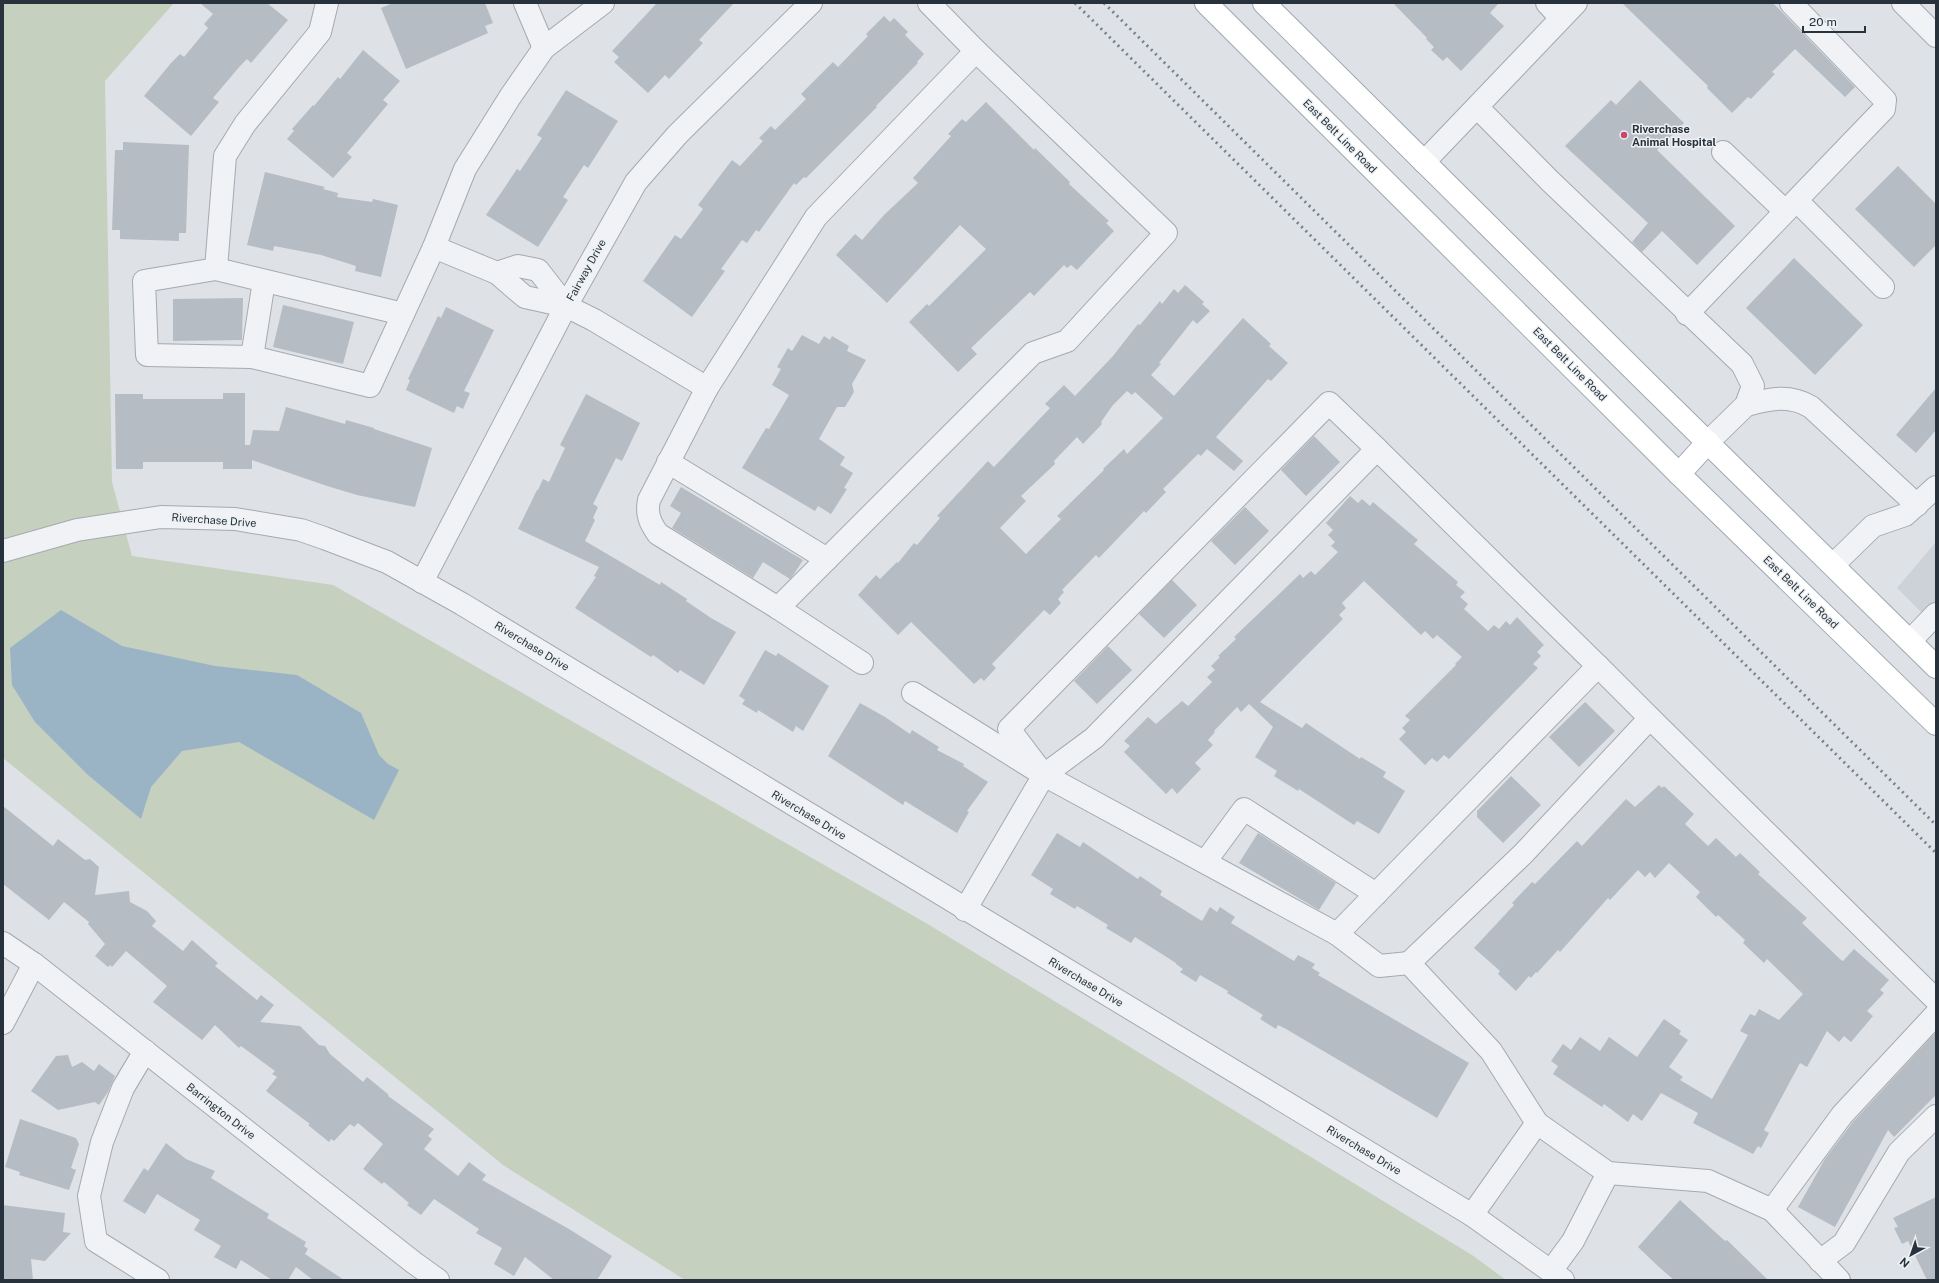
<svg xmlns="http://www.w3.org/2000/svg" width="1939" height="1283" font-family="'Public Sans',sans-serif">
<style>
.built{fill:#ccd2d8}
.green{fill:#c5d0bf}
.water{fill:#9ab4c5}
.building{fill:#b5bcc3;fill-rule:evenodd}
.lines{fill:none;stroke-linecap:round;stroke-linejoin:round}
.minor-casing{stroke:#a4aab0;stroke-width:24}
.major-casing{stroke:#9ea8b1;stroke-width:24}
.minor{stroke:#f0f2f5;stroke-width:22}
.major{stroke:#fff;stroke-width:22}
.rail{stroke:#78838f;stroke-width:3;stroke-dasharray:2 4;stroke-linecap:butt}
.poi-dot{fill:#c64969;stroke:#edf1f4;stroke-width:1.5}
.labels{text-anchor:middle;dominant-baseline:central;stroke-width:3;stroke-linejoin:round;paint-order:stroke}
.poi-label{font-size:11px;font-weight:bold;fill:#28323c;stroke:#edf1f4;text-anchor:start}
.street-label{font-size:11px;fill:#28323c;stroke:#edf1f4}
</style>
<rect width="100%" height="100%" fill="#dee2e7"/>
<path class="built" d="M 1936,542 L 1936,627 L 1897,588 Z"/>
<path class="green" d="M 3,3 L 174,3 L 105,81 L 112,482 L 132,556 L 333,585 L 926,923 L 1472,1255 L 1506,1280 L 685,1280 L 503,1165 L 3,758 Z"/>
<path class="water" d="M 61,610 L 122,646 L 215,666 L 297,675 L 361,713 L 379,755 L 388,764 L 399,770 L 374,820 L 239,742 L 182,751 L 151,787 L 141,819 L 88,775 L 35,722 L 12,685 L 10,648 Z"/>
<g class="building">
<path d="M 200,3 L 267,3 L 288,20 L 251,63 L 247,59 L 240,66 L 213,98 L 219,102 L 191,136 L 144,96 L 171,63 L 180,54 L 184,57 L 208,28 L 204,24 L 213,14 Z"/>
<path d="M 393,3 L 485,3 L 493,23 L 485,26 L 488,33 L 406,69 L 381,8 Z"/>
<path d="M 657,3 L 734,3 L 699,40 L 703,43 L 669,79 L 665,75 L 648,93 L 614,62 L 619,57 L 612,51 Z"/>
<path d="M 1393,3 L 1499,3 L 1490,13 L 1504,26 L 1461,71 L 1447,57 L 1443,61 L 1431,50 L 1434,47 L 1426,39 L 1427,38 Z"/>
<path d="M 1622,3 L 1773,3 L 1855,87 L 1845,97 L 1795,49 L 1772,72 L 1775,74 L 1751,99 L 1748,97 L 1732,113 L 1707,88 L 1708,86 Z"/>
<path d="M 884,16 L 890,22 L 894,18 L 908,32 L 905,35 L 924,54 L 917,62 L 918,63 L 876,106 L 877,107 L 806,178 L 804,177 L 796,185 L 794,183 L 759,232 L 756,230 L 747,243 L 742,240 L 721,269 L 725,271 L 692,317 L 643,281 L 675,235 L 681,239 L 703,209 L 698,205 L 732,160 L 740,166 L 763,141 L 759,138 L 771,126 L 775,130 L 806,99 L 801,94 L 833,62 L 838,67 L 868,36 L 866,34 Z"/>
<path d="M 363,50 L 400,81 L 383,100 L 388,104 L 347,153 L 352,157 L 333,178 L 287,139 L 294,131 L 292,129 L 313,105 L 314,106 L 338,77 L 340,79 Z"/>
<path d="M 1640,80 L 1684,123 L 1657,150 L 1735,226 L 1697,265 L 1662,231 L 1642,252 L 1632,242 L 1648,223 L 1565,146 L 1611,100 L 1616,105 Z"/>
<path d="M 566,90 L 618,121 L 588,168 L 584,165 L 563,197 L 568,200 L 538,247 L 486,215 L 517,169 L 520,171 L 542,138 L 537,135 Z"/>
<path d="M 986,102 L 1034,150 L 1035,148 L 1070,182 L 1069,184 L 1109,221 L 1106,223 L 1114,231 L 1077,270 L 1071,265 L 1067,268 L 1064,265 L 1034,296 L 1030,292 L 971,348 L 977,354 L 958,372 L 909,322 L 927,304 L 929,306 L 986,249 L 960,225 L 887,303 L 836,255 L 855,234 L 862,240 L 884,215 L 918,183 L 913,178 L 951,136 L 948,134 L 962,119 L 966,122 Z"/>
<path d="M 123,142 L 189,145 L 186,233 L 179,233 L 179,241 L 120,239 L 120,230 L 112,230 L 115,150 L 123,150 Z"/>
<path d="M 1898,166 L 1936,204 L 1936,245 L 1914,267 L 1855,209 Z"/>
<path d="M 265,172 L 325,187 L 323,189 L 338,193 L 337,197 L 372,202 L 373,199 L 398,205 L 381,277 L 355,271 L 356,266 L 321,255 L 274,246 L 273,251 L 247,245 Z"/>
<path d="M 1794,258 L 1863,325 L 1815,375 L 1746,308 Z"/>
<path d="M 1185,285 L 1204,302 L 1202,304 L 1210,311 L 1197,324 L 1193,320 L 1159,363 L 1161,364 L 1151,375 L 1174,396 L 1243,318 L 1271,344 L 1269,346 L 1288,363 L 1271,381 L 1268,379 L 1216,437 L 1243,461 L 1234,471 L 1207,449 L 1201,456 L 1198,454 L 1163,489 L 1166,492 L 1146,513 L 1144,511 L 1099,558 L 1096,555 L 1062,590 L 1064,592 L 1058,599 L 1061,603 L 1050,615 L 1044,610 L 992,664 L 996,668 L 984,681 L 981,678 L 974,684 L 911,622 L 898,635 L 858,595 L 876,575 L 880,579 L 897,562 L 898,563 L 914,543 L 917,545 L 940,518 L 937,516 L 988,461 L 994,467 L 1050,408 L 1045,404 L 1064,385 L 1075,396 L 1113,356 L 1138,324 L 1140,325 L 1160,301 L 1162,304 L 1174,289 L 1178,293 ZM 1127,391 L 1132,395 L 1135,392 L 1163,418 L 1127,454 L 1124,449 L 1103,469 L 1104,470 L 1057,516 L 1061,519 L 1026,554 L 1000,528 L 1026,501 L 1021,496 L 1055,464 L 1054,461 L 1077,437 L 1083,444 L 1102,424 L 1101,422 L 1113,405 Z"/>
<path d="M 243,298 L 242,340 L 173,341 L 173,299 Z"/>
<path d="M 283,305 L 354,322 L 343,364 L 273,347 Z"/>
<path d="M 446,307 L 494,330 L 464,391 L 470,393 L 463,409 L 457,406 L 454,413 L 406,390 L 410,380 L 408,379 L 438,316 L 441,318 Z"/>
<path d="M 802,335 L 819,344 L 824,336 L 830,340 L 832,336 L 849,346 L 847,351 L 866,360 L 852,384 L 854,392 L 845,407 L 837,407 L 819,439 L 845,457 L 840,465 L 853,473 L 844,488 L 847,489 L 831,514 L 818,506 L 815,511 L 742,468 L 766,428 L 769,429 L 789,395 L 772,385 L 781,369 L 777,367 L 788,348 L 792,351 Z"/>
<path d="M 1936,388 L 1936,430 L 1916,453 L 1896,435 Z"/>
<path d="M 223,393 L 245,393 L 245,445 L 250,445 L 253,430 L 279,431 L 286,407 L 345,424 L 346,420 L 374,428 L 374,429 L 432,448 L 415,507 L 357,495 L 327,486 L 252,460 L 252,469 L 223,469 L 223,462 L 143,462 L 143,469 L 116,469 L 115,394 L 143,394 L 143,399 L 223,399 Z"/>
<path d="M 586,394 L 640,423 L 622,461 L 616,458 L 593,504 L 598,507 L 593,518 L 595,520 L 585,541 L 660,585 L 661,582 L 687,599 L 686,601 L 711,618 L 736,632 L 704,685 L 680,670 L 678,673 L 653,655 L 651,657 L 575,608 L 596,577 L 594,576 L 599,567 L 518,529 L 537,490 L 538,490 L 543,479 L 549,482 L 565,448 L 560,445 Z"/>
<path d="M 1314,436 L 1340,462 L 1306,496 L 1281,470 Z"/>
<path d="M 681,487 L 803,560 L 794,574 L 790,579 L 763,562 L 753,578 L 672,528 L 681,513 L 670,506 Z"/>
<path d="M 1350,496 L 1358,503 L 1362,499 L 1370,506 L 1373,502 L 1418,540 L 1414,544 L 1458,582 L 1456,585 L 1465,592 L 1460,597 L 1468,604 L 1464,609 L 1488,631 L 1494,625 L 1499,629 L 1506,621 L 1510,625 L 1517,617 L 1544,645 L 1537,652 L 1541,656 L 1533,664 L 1538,668 L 1449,759 L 1444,755 L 1437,762 L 1432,758 L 1425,765 L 1399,739 L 1406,732 L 1402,728 L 1410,720 L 1405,716 L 1456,665 L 1455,664 L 1462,657 L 1437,635 L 1433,639 L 1425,631 L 1421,635 L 1364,581 L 1342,603 L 1346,608 L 1339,615 L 1343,619 L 1260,702 L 1302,728 L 1306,723 L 1360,759 L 1361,757 L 1386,772 L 1383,777 L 1405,791 L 1379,834 L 1357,821 L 1354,825 L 1299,789 L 1298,791 L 1274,776 L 1277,771 L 1255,757 L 1273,727 L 1249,704 L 1241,712 L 1237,707 L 1214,731 L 1215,732 L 1208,740 L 1213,745 L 1195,763 L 1201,769 L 1177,794 L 1172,788 L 1166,794 L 1124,752 L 1130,746 L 1124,741 L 1148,717 L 1156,724 L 1182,701 L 1188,706 L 1212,682 L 1207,677 L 1215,670 L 1211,666 L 1220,657 L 1218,656 L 1236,639 L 1234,637 L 1300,574 L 1303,578 L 1311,571 L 1315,575 L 1338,552 L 1331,546 L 1335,542 L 1328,535 L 1333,530 L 1326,523 Z"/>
<path d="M 1245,507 L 1269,531 L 1235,565 L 1211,541 Z"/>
<path d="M 1172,580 L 1197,605 L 1164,638 L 1139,614 Z"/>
<path d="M 1108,646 L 1132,670 L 1097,704 L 1074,681 Z"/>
<path d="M 765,650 L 776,656 L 778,653 L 829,686 L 803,731 L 796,726 L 793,732 L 758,710 L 757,713 L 742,704 L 745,700 L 739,696 Z"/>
<path d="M 1585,702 L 1615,731 L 1579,767 L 1549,737 Z"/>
<path d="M 860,703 L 885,717 L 910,734 L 912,730 L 939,747 L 937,750 L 964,764 L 963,766 L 988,782 L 967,811 L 969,812 L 957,833 L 905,801 L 903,805 L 828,756 Z"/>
<path d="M 1511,776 L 1541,805 L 1503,843 L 1477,817 L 1477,811 Z"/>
<path d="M 1659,785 L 1662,788 L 1664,786 L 1694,814 L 1685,824 L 1708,846 L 1716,838 L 1736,857 L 1740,853 L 1760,872 L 1758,874 L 1807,918 L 1802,923 L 1841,960 L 1843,961 L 1854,949 L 1889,980 L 1880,990 L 1884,993 L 1867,1011 L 1873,1016 L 1851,1042 L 1844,1036 L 1839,1042 L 1827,1031 L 1807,1067 L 1800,1063 L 1764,1130 L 1769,1133 L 1761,1148 L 1758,1146 L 1753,1154 L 1693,1123 L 1698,1113 L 1661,1093 L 1642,1121 L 1633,1114 L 1628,1122 L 1604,1104 L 1602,1107 L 1553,1074 L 1558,1066 L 1551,1061 L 1563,1044 L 1571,1050 L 1580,1037 L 1600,1051 L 1609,1037 L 1637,1057 L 1664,1019 L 1681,1031 L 1679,1034 L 1688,1040 L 1669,1067 L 1683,1077 L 1680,1080 L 1712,1099 L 1748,1035 L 1740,1031 L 1750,1014 L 1755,1016 L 1759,1009 L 1779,1020 L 1803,994 L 1767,959 L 1764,963 L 1743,943 L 1745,940 L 1718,915 L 1716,917 L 1696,897 L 1700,892 L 1669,863 L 1655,878 L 1650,872 L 1645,877 L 1638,870 L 1610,900 L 1608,898 L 1560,952 L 1558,950 L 1537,973 L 1536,972 L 1531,978 L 1529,976 L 1516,991 L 1498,974 L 1500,971 L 1474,948 L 1514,905 L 1512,903 L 1532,882 L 1535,884 L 1577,841 L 1582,846 L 1626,799 L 1635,807 Z"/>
<path d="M 3,806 L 53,846 L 58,839 L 85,860 L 90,859 L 99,867 L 95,895 L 129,891 L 130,902 L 147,911 L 156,921 L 152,926 L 183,951 L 192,940 L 218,963 L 215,966 L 257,1000 L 261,995 L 274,1005 L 260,1022 L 300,1026 L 319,1045 L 325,1046 L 330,1054 L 363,1082 L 367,1077 L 389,1095 L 388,1096 L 434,1129 L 428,1136 L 432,1139 L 424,1149 L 458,1176 L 469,1162 L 486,1175 L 482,1180 L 569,1229 L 612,1256 L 597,1280 L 554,1280 L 525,1257 L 514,1276 L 494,1264 L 502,1248 L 476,1233 L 479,1229 L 434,1199 L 421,1215 L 407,1205 L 409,1203 L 384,1182 L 382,1184 L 363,1169 L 383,1144 L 358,1123 L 354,1127 L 350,1124 L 334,1141 L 331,1139 L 329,1142 L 308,1125 L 310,1124 L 266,1091 L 277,1077 L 272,1074 L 275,1071 L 241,1046 L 239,1048 L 215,1025 L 202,1040 L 153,1002 L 167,986 L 126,951 L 112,967 L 110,965 L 108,967 L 95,956 L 105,944 L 88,924 L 89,922 L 64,902 L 49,920 L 3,884 Z"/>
<path d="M 1057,833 L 1080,847 L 1083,842 L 1138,879 L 1140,876 L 1162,891 L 1160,895 L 1202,921 L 1210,907 L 1217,912 L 1220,907 L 1235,917 L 1231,923 L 1294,961 L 1298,955 L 1315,964 L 1312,968 L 1320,973 L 1318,975 L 1469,1063 L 1437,1118 L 1286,1029 L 1278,1025 L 1276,1029 L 1260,1019 L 1263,1015 L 1227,993 L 1228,991 L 1200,975 L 1196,982 L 1180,972 L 1183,969 L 1176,964 L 1176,963 L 1135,937 L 1131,943 L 1106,928 L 1108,925 L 1077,906 L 1075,909 L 1050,894 L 1053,889 L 1031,875 Z"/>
<path d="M 1258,833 L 1336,883 L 1319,910 L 1239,863 Z"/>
<path d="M 1936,1032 L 1936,1095 L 1894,1137 L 1888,1130 L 1835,1227 L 1798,1207 L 1825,1159 L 1852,1123 Z"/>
<path d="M 68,1055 L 72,1067 L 82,1062 L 94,1071 L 99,1064 L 115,1076 L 108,1092 L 99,1105 L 95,1102 L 58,1110 L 31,1091 L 56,1056 Z"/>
<path d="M 20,1119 L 76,1138 L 79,1144 L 71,1168 L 76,1170 L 69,1190 L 19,1175 L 20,1172 L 5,1167 Z"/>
<path d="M 166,1143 L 186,1159 L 215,1171 L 211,1178 L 269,1214 L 267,1218 L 306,1242 L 304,1246 L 308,1249 L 305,1254 L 344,1280 L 313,1280 L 296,1267 L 288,1280 L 272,1280 L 241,1260 L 236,1269 L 214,1257 L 221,1246 L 194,1230 L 200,1220 L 157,1194 L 145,1214 L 123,1201 L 144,1168 L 148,1171 Z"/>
<path d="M 1936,1197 L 1936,1280 L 1927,1280 L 1908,1241 L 1902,1244 L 1894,1228 L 1898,1227 L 1893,1218 Z"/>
<path d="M 1680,1200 L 1725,1241 L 1727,1240 L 1768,1280 L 1674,1280 L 1659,1267 L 1638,1247 Z"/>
<path d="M 3,1205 L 65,1213 L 63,1232 L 71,1233 L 45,1261 L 31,1259 L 33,1280 L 3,1280 Z"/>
</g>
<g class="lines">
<g class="minor-casing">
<g id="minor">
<path d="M 327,3 L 320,32 L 245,124 L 225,156 L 216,269 L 144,281 L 147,355 L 252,357 L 370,386 L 434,247 L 465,169 L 510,97 L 544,48"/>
<path d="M 525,3 L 544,48 L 603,3"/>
<path d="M 929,3 L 976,51"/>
<path d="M 1547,3 L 1561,18"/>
<path d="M 1903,3 L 1936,36"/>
<path d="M 1477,107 L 1550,181 L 1742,364 L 1753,386 L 1746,405 L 1708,442"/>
<path d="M 1723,152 L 1785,211"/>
<path d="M 1424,162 L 1576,3"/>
<path d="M 1797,201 L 1883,287"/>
<path d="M 434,247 L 497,273 L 525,297 L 566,306 L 594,320 L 707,388 L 649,500 C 646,514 650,523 658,534 L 778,608 L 862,663"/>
<path d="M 216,269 L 403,314"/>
<path d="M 497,273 L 518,266 L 538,270 L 566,306"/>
<path d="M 1687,314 L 1884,109 L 1885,100 L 1791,3"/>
<path d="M 252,357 L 264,281"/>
<path d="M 707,388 L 816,217 L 976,51 L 1166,233 L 1067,341 L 1033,353 L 778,608"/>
<path d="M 1746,405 C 1770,399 1789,394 1811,407 L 1917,505"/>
<path d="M 1377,449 L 1598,666"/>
<path d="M 668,462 L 827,559"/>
<path d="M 3,551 L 77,530 L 161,517 L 235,519 L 301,530 L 324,538 L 387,562 L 462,604 L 1472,1215 L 1563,1280"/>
<path d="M 1833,565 L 1873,526 L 1905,515 L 1936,487"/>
<path d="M 422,582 L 566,306 L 636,182 L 678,134 L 811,3"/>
<path d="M 1910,641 L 1936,614"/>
<path d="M 913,693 L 1044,775 L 1337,934"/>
<path d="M 1205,862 L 1244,809 L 1376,894"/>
<path d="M 965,910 L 1044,775 L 1094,738 L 1377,449 L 1329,403 L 1009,729 L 1044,775"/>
<path d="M 3,943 L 34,964 L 413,1262 L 438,1280"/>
<path d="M 1409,963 L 1379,966 L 1337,934 L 1598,666 L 1650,718"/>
<path d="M 3,1023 L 34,964"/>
<path d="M 145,1051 L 123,1088 L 102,1142 L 89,1196 L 96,1241 L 158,1280"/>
<path d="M 1772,1210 L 1842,1115 L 1936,1014"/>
<path d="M 1472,1215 L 1537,1123"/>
<path d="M 1820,1261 L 1844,1243 L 1899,1152 L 1936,1116"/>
<path d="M 1551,1271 L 1573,1241 L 1608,1173"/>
<path d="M 1839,1280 L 1772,1210 L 1708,1181 L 1608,1173 L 1537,1123 L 1491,1051 L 1409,963 L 1523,854 L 1650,718 L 1936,1000"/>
</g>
</g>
<g class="major-casing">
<g id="major">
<path d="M 1206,3 L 1679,474 L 1936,724"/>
<path d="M 1264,3 L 1644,380 L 1936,667"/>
<path d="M 1679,474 L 1708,442"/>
</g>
</g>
<use href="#minor" class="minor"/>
<use href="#major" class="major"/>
<g class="rail">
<path d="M 1075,3 L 1936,853"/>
<path d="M 1104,3 L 1936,825"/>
</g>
</g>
<circle class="poi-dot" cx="1624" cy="135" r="4"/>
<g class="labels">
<g class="poi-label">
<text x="1632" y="129">Riverchase<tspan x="1632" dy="13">Animal Hospital</tspan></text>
</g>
<g class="street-label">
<text transform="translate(1340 136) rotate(45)">East Belt Line Road</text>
<text transform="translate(586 270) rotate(-61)">Fairway Drive</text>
<text transform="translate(1570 364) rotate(45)">East Belt Line Road</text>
<text transform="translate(214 520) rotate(4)">Riverchase Drive</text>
<text transform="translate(1801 592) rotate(44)">East Belt Line Road</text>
<text transform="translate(532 646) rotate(31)">Riverchase Drive</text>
<text transform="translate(809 815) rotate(31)">Riverchase Drive</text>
<text transform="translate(1086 982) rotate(31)">Riverchase Drive</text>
<text transform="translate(221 1111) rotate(38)">Barrington Drive</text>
<text transform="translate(1364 1150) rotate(31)">Riverchase Drive</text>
</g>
</g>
<rect width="1939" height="1283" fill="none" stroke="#28323c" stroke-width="8"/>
<g transform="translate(1911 1255) rotate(220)" stroke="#edf1f4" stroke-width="3" paint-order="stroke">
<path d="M0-3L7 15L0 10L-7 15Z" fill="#28323c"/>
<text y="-6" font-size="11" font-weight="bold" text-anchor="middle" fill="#28323c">N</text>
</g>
<path d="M1803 26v6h62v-6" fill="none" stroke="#28323c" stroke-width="2"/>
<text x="1809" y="26" font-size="12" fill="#28323c" stroke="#edf1f4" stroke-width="3" paint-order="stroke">20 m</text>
</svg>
